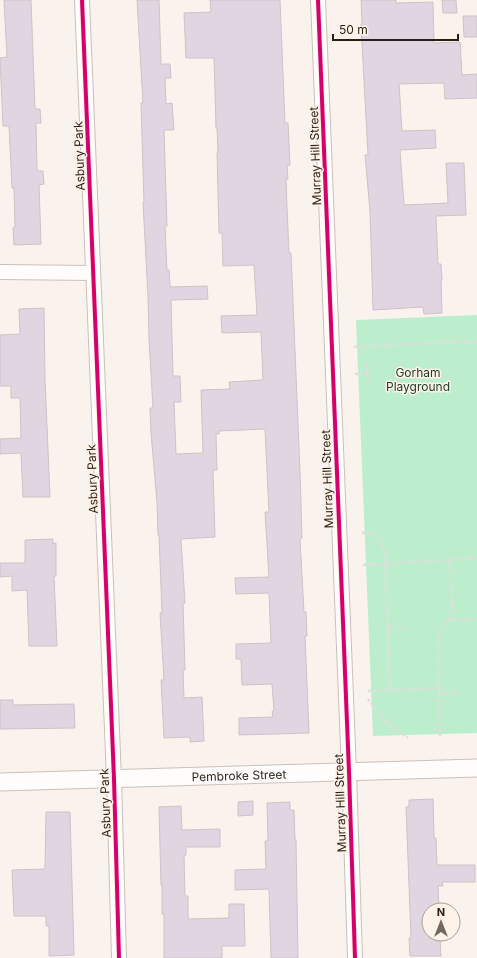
<svg xmlns="http://www.w3.org/2000/svg" width="477" height="958" font-family="Inter,sans-serif">
<style>
.green{fill:#bceece}
.building{fill:#e2d5e2;stroke:#cac4c6}
.lines{fill:none;stroke-linecap:round;stroke-linejoin:round}
.minor-casing{stroke:#c9c0b9;stroke-width:16}
.tertiary-casing{stroke:#c9c0b9;stroke-width:19}
.path{stroke:#e0dddb;stroke-width:2.5;stroke-dasharray:3 2;stroke-linecap:butt}
.minor{stroke:#fefdfc;stroke-width:14}
.tertiary{stroke:#fefdfc;stroke-width:17}
.cycleway-casing{stroke:#fff2e8;stroke-width:6}
.cycleway{stroke:#d6006c;stroke-width:4}
.labels{text-anchor:middle;dominant-baseline:central;stroke-width:3;stroke-linejoin:round;paint-order:stroke}
.street-label{font-size:12px;fill:#2a1f15;stroke:#fff2e8}
.park-label{font-size:12px;fill:#143d28;stroke:#fff2e8}
</style>
<rect width="100%" height="100%" fill="#faf3ed"/>
<path class="green" d="M 477,315 L 477,733 L 373,736 L 356,320 Z"/>
<g class="building">
<path d="M 4,0 L 31,0 L 35,109 L 40,109 L 41,123 L 36,123 L 37,169 L 38,171 L 43,171 L 44,184 L 39,185 L 41,244 L 14,245 L 13,228 L 15,227 L 14,188 L 12,188 L 9,126 L 3,126 L 0,58 L 7,57 Z"/>
<path d="M 137,0 L 159,0 L 161,64 L 170,64 L 171,78 L 165,78 L 166,104 L 172,103 L 174,130 L 164,130 L 167,226 L 165,226 L 167,270 L 169,270 L 170,285 L 171,287 L 207,286 L 208,299 L 171,300 L 173,376 L 180,376 L 181,402 L 174,402 L 176,454 L 203,453 L 201,390 L 230,389 L 229,382 L 263,380 L 261,332 L 222,333 L 221,316 L 257,315 L 254,265 L 223,266 L 222,233 L 219,233 L 217,153 L 218,153 L 217,128 L 216,128 L 214,58 L 186,58 L 184,13 L 211,12 L 210,0 L 280,0 L 285,123 L 288,123 L 290,165 L 287,166 L 288,179 L 286,179 L 287,207 L 289,253 L 291,253 L 300,472 L 302,538 L 300,539 L 304,612 L 306,612 L 307,636 L 305,636 L 309,733 L 239,735 L 239,718 L 273,717 L 272,711 L 274,711 L 272,684 L 242,685 L 241,659 L 236,659 L 236,644 L 271,643 L 269,593 L 236,594 L 235,578 L 269,577 L 265,512 L 269,512 L 265,429 L 219,431 L 219,434 L 216,434 L 217,470 L 213,470 L 215,537 L 181,539 L 185,603 L 183,603 L 185,670 L 183,670 L 184,698 L 202,697 L 204,741 L 190,742 L 190,737 L 164,738 L 161,680 L 164,680 L 160,613 L 162,613 L 159,535 L 158,535 L 157,502 L 151,433 L 150,408 L 153,408 L 149,339 L 148,296 L 143,202 L 144,202 L 141,103 L 143,103 Z"/>
<path d="M 361,0 L 396,0 L 396,3 L 433,2 L 434,43 L 460,42 L 462,75 L 477,74 L 477,98 L 445,99 L 444,83 L 399,84 L 402,131 L 435,130 L 436,148 L 400,150 L 404,205 L 448,203 L 446,163 L 464,163 L 466,215 L 436,216 L 438,264 L 441,264 L 442,280 L 441,280 L 442,313 L 424,314 L 423,307 L 373,310 L 370,211 L 365,155 L 368,155 L 361,24 L 362,24 Z"/>
<path d="M 442,0 L 456,0 L 457,13 L 443,13 Z"/>
<path d="M 463,16 L 477,16 L 477,37 L 464,37 Z"/>
<path d="M 44,308 L 45,379 L 50,497 L 23,497 L 21,453 L 0,454 L 0,439 L 21,438 L 20,398 L 11,398 L 11,386 L 0,386 L 0,335 L 20,334 L 19,309 Z"/>
<path d="M 53,539 L 53,544 L 56,543 L 56,576 L 54,576 L 57,646 L 29,646 L 27,590 L 12,591 L 12,576 L 0,577 L 0,563 L 25,563 L 25,540 Z"/>
<path d="M 0,700 L 13,700 L 13,705 L 74,704 L 75,728 L 0,729 Z"/>
<path d="M 433,799 L 434,838 L 436,838 L 437,865 L 475,865 L 475,882 L 442,882 L 443,886 L 438,886 L 439,910 L 429,910 L 429,938 L 440,938 L 441,956 L 410,956 L 409,938 L 411,938 L 406,807 L 409,807 L 409,800 Z"/>
<path d="M 253,801 L 253,815 L 238,816 L 238,802 Z"/>
<path d="M 290,802 L 290,810 L 294,810 L 295,840 L 296,840 L 298,958 L 271,958 L 269,889 L 235,890 L 235,870 L 266,869 L 265,841 L 268,841 L 267,803 Z"/>
<path d="M 181,806 L 182,830 L 220,829 L 220,847 L 186,847 L 186,855 L 184,855 L 185,896 L 188,896 L 188,919 L 229,918 L 229,904 L 244,904 L 245,946 L 222,946 L 222,958 L 164,958 L 164,914 L 162,914 L 162,885 L 161,885 L 159,807 Z"/>
<path d="M 46,812 L 70,812 L 74,955 L 49,956 L 49,926 L 46,926 L 46,916 L 14,916 L 12,870 L 45,869 Z"/>
</g>
<g class="lines">
<g class="minor-casing">
<g id="minor">
<path d="M 82,0 L 114,779 L 119,958"/>
<path d="M 318,0 L 349,772 L 355,958"/>
<path d="M 0,272 L 93,273"/>
</g>
</g>
<g class="tertiary-casing">
<g id="tertiary">
<path id="s1" d="M 0,782 L 477,768"/>
</g>
</g>
<g class="path">
<path d="M 354,347 L 477,341"/>
<path d="M 367,364 L 368,383"/>
<path d="M 355,374 L 367,373"/>
<path d="M 362,533 C 365,533 370,532 372,533 C 379,536 383,547 385,553 L 390,690"/>
<path d="M 363,565 L 477,558"/>
<path d="M 448,620 L 477,619"/>
<path d="M 388,629 L 405,628"/>
<path d="M 439,688 L 440,737"/>
<path d="M 368,691 L 439,688 L 438,639 L 452,610 L 450,560"/>
<path d="M 439,693 L 460,693"/>
<path d="M 368,699 L 385,722 L 408,738"/>
</g>
<use href="#minor" class="minor"/>
<use href="#tertiary" class="tertiary"/>
<g class="cycleway-casing">
<g id="cycleway">
<path d="M 82,0 L 114,779 L 119,958"/>
<path d="M 318,0 L 349,772 L 355,958"/>
</g>
</g>
<use href="#cycleway" class="cycleway"/>
</g>
<g class="labels">
<g class="street-label">
<text transform="translate(79 156) rotate(-92)">Asbury Park</text>
<text transform="translate(315 156) rotate(-92)">Murray Hill Street</text>
<text transform="translate(92 479) rotate(-92)">Asbury Park</text>
<text transform="translate(327 479) rotate(-92)">Murray Hill Street</text>
<text stroke="none"><textPath href="#s1" startOffset="239">Pembroke Street</textPath></text>
<text transform="translate(105 803) rotate(-92)">Asbury Park</text>
<text transform="translate(340 803) rotate(-92)">Murray Hill Street</text>
</g>
<g class="park-label">
<text x="418" y="372">Gorham<tspan x="418" dy="14">Playground</tspan></text>
</g>
</g>
<g transform="translate(441 922)"><circle r="19" fill="#fff2e8" stroke="#aa9e94"/>
<path d="M0-3L7 15L0 10L-7 15Z" fill="#736961"/>
<text y="-6" font-size="11" font-weight="bold" text-anchor="middle" fill="#2a1f15">N</text>
</g>
<path d="M333 34v6h125v-6" fill="none" stroke="#2a1f15" stroke-width="2"/>
<text x="339" y="34" font-size="12" fill="#2a1f15" stroke="#fff2e8" stroke-width="3" paint-order="stroke">50 m</text>
</svg>
